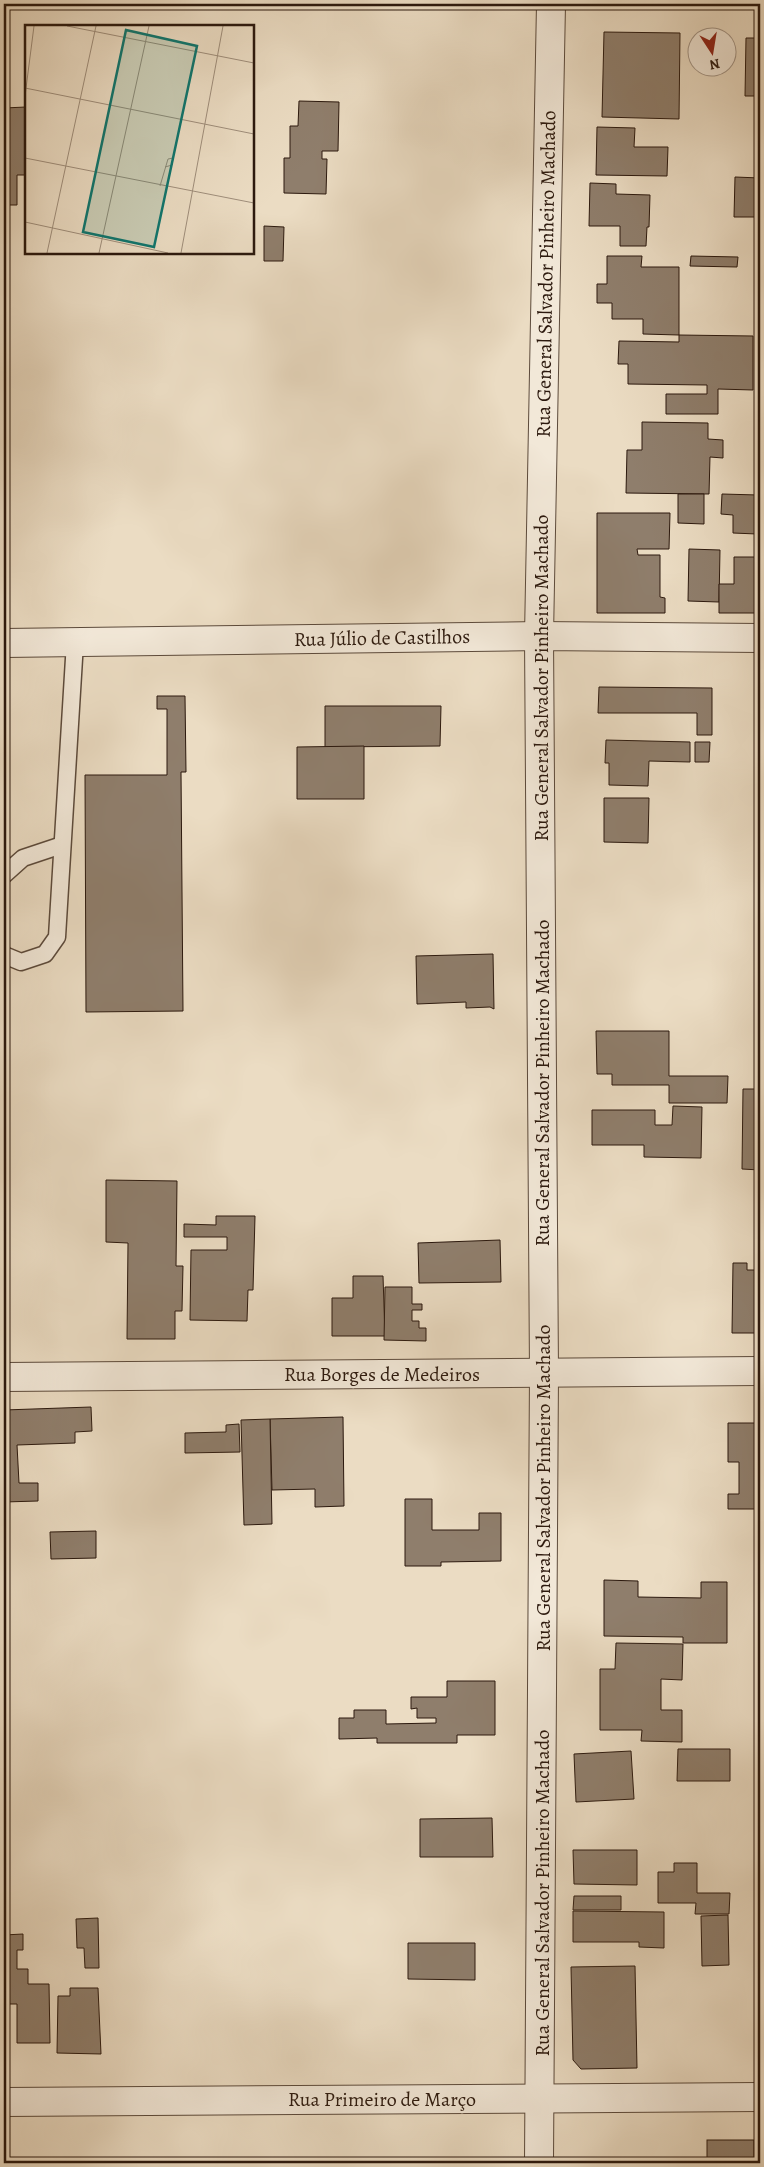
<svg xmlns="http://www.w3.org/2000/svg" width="764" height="2167" font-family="Alegreya,serif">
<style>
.building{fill:#8f7e6c;stroke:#2c190e}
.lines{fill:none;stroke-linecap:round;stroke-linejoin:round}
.lane-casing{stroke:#5c4a3b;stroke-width:19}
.street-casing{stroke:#5c4a3b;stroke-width:30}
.lane{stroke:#f2e8d8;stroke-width:16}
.street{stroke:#f2e8d8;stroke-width:28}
.labels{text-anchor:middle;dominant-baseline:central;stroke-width:4.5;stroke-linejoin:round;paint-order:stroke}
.street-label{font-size:20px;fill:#2c190e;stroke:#f2e8d8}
.inset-road{fill:none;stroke:#9f8e7b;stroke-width:1}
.view{fill:#0f766e;fill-opacity:0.15;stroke:#0f766e;stroke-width:2.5}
.inset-edge{fill:none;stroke:#2c190e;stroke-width:2.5}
</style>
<rect width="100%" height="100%" fill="#ebdcc3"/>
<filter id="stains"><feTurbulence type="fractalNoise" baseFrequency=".004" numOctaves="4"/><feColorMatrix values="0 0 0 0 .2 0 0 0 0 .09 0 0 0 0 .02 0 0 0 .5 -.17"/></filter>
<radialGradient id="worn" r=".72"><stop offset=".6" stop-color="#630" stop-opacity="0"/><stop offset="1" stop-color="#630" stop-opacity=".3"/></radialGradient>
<g class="building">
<path d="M 604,32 L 680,33 L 679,119 L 602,117 Z"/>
<path d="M 746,38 L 760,38 L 760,96 L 745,96 Z"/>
<path d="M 299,101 L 339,102 L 338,151 L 322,151 L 322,159 L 327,159 L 326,194 L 284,193 L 284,158 L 290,158 L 290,126 L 298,126 Z"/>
<path d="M 26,107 L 26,175 L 17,175 L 17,205 L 4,205 L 4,108 Z"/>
<path d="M 597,127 L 635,128 L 634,147 L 668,147 L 667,176 L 596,175 Z"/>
<path d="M 735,177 L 760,178 L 760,217 L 734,217 Z"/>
<path d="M 590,183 L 616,184 L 616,194 L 650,195 L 649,227 L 647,227 L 646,246 L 620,246 L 620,226 L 589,226 Z"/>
<path d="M 264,226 L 284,227 L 283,261 L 264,261 Z"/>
<path d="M 607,256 L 642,256 L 641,267 L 679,267 L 679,335 L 643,334 L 643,319 L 612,319 L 612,303 L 597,303 L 597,284 L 607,284 Z"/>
<path d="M 691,256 L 738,257 L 737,267 L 690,266 Z"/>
<path d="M 679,335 L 753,336 L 753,390 L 718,389 L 718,414 L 666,414 L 666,394 L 707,394 L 707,385 L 628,384 L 628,364 L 618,364 L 619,341 L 679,342 Z"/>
<path d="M 642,422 L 708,423 L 708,439 L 723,440 L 723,458 L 710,457 L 709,494 L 626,493 L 627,450 L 642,450 Z"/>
<path d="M 678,494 L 704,494 L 704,524 L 678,523 Z"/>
<path d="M 722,494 L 758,495 L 757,534 L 733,533 L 733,515 L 721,514 Z"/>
<path d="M 597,513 L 670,513 L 669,549 L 637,549 L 638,555 L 660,555 L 660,597 L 665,598 L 665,613 L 597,613 Z"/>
<path d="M 689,549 L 720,550 L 719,602 L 688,601 Z"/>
<path d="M 734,557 L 760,557 L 760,613 L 719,613 L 719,584 L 734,584 Z"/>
<path d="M 599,687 L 712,688 L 712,735 L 697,735 L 697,713 L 598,713 Z"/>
<path d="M 157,696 L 185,696 L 186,772 L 181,772 L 183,1011 L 86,1012 L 85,775 L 167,775 L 167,709 L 157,709 Z"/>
<path d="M 325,706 L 441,706 L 440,746 L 325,747 Z"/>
<path d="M 606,740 L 690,742 L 690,762 L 649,761 L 648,786 L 609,785 L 609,763 L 605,763 Z"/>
<path d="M 695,742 L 710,742 L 709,762 L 695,762 Z"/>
<path d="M 364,746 L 364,799 L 297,799 L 297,747 Z"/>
<path d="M 604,798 L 649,798 L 648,843 L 604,842 Z"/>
<path d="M 493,954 L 494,1009 L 490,1007 L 466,1008 L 466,1002 L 417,1004 L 416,956 Z"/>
<path d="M 596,1031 L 669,1031 L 669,1076 L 728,1076 L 727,1103 L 669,1103 L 669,1085 L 612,1085 L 612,1074 L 597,1074 Z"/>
<path d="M 743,1089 L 760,1089 L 760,1170 L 742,1169 Z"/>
<path d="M 673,1106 L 702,1107 L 701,1158 L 644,1157 L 644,1145 L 592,1145 L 592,1110 L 655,1110 L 655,1125 L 672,1125 Z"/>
<path d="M 106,1180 L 177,1181 L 176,1266 L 183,1266 L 182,1311 L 175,1311 L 175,1339 L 127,1339 L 128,1243 L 106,1242 Z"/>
<path d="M 216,1216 L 255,1216 L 253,1290 L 248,1290 L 247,1321 L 190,1320 L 191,1250 L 227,1250 L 227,1237 L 184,1237 L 184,1224 L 216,1225 Z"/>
<path d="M 500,1240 L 501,1282 L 419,1283 L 418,1243 Z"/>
<path d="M 733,1263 L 747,1263 L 747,1270 L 760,1270 L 760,1333 L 732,1333 Z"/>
<path d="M 353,1276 L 383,1276 L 385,1336 L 332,1336 L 332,1298 L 353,1298 Z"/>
<path d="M 385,1287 L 412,1287 L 412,1304 L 422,1304 L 422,1310 L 412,1310 L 412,1321 L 419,1321 L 419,1328 L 426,1328 L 426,1341 L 384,1340 Z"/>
<path d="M 91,1407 L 92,1431 L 75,1432 L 75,1443 L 17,1445 L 19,1483 L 38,1483 L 38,1501 L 4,1502 L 4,1410 Z"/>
<path d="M 343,1417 L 344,1506 L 315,1507 L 315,1489 L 272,1490 L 270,1419 Z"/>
<path d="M 270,1419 L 272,1524 L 244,1525 L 241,1420 Z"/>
<path d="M 728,1423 L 760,1423 L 760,1509 L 728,1509 L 728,1494 L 739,1494 L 739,1462 L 728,1462 Z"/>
<path d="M 239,1424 L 240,1452 L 185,1453 L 185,1433 L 226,1432 L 226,1425 Z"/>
<path d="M 405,1499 L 432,1499 L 432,1530 L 479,1530 L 479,1513 L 501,1513 L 501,1561 L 441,1562 L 441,1566 L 405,1566 Z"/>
<path d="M 96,1531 L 96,1558 L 51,1559 L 50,1532 Z"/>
<path d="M 604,1580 L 638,1581 L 638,1597 L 701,1598 L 701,1582 L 727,1582 L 727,1643 L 683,1643 L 683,1637 L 604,1636 Z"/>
<path d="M 616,1643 L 683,1644 L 682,1680 L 661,1679 L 661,1710 L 682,1710 L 682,1742 L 641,1741 L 642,1730 L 600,1730 L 600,1669 L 615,1669 Z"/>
<path d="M 447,1681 L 495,1681 L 495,1735 L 457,1735 L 457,1743 L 377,1743 L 377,1738 L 339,1739 L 339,1718 L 354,1718 L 354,1710 L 386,1710 L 386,1724 L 436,1723 L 436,1718 L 417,1718 L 417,1708 L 411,1709 L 411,1697 L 447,1697 Z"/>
<path d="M 678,1749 L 730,1749 L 730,1781 L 677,1781 Z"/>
<path d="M 631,1751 L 634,1799 L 576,1802 L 574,1754 Z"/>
<path d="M 492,1818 L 493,1857 L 420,1857 L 420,1819 Z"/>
<path d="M 573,1850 L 637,1850 L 637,1885 L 574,1884 Z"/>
<path d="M 674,1863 L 697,1863 L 697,1893 L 730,1893 L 729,1914 L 695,1914 L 696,1903 L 658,1903 L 658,1872 L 674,1872 Z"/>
<path d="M 574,1896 L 621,1896 L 621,1910 L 573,1910 Z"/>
<path d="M 573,1911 L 664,1912 L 664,1948 L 639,1947 L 639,1942 L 573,1942 Z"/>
<path d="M 728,1915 L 729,1965 L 702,1966 L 701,1916 Z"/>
<path d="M 98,1918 L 99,1968 L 85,1968 L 84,1948 L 77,1948 L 76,1919 Z"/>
<path d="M 23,1934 L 23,1950 L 17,1950 L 17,1969 L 28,1969 L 28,1984 L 49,1984 L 50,2043 L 17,2043 L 17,2004 L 4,2004 L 4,1935 Z"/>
<path d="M 408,1943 L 475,1943 L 475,1980 L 408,1979 Z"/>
<path d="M 635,1966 L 637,2068 L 581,2069 L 573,2060 L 571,1967 Z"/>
<path d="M 70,1988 L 98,1988 L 101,2054 L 57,2053 L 58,1996 L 70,1996 Z"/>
<rect x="707" y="2140" width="47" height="23"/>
<rect x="221" y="2160" width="55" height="3"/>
</g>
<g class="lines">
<g class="lane-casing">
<g id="lane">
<path d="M 4,875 L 23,858 L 62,845"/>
<path d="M 4,955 L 21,962 L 45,954 L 57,937 L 75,642"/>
</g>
</g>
<g class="street-casing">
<g id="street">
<path d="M 4,643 L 539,636 L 760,638"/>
<path d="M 4,1377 L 760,1371"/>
<path d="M 4,2102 L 760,2097"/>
<path d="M 539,2163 L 544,1373 L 539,636 L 551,4"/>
</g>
</g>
<use href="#lane" class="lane"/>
<use href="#street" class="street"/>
</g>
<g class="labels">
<g class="street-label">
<text transform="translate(546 274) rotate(-89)">Rua General Salvador Pinheiro Machado</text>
<text transform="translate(382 638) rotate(-1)">Rua Júlio de Castilhos</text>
<text transform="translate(541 678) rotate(-90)">Rua General Salvador Pinheiro Machado</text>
<text transform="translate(542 1083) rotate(-90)">Rua General Salvador Pinheiro Machado</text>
<text x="382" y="1374">Rua Borges de Medeiros</text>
<text transform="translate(543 1488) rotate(-90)">Rua General Salvador Pinheiro Machado</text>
<text transform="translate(542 1893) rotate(-90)">Rua General Salvador Pinheiro Machado</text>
<text x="382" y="2099">Rua Primeiro de Março</text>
</g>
</g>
<g transform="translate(25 25)">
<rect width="229" height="229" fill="#ebdcc3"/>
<path class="inset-road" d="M 42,1 L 229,38M 0,63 L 229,109M 0,71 L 9,1M 0,133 L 229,178M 135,161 L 143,134 L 148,133 L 147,140 L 140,142M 0,197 L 143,228M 22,228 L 71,1M 74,228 L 124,1M 156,228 L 198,1"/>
<path class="view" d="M 101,5 L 172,21 L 129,222 L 58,207 Z"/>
<rect width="229" height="229" class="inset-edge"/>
</g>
<rect width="764" height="2167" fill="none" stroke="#ebdcc3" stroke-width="20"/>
<rect x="5" y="5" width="754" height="2157" fill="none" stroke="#2c190e" stroke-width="2.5"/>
<rect x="10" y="10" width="744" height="2147" fill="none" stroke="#2c190e"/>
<g transform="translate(712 52) rotate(168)"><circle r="24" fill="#f2e8d8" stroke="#a39587"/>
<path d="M0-4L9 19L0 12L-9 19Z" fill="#8f2418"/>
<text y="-8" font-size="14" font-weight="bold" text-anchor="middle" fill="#2c190e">N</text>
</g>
<rect width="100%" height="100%" filter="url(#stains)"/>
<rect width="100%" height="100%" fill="url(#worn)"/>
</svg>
